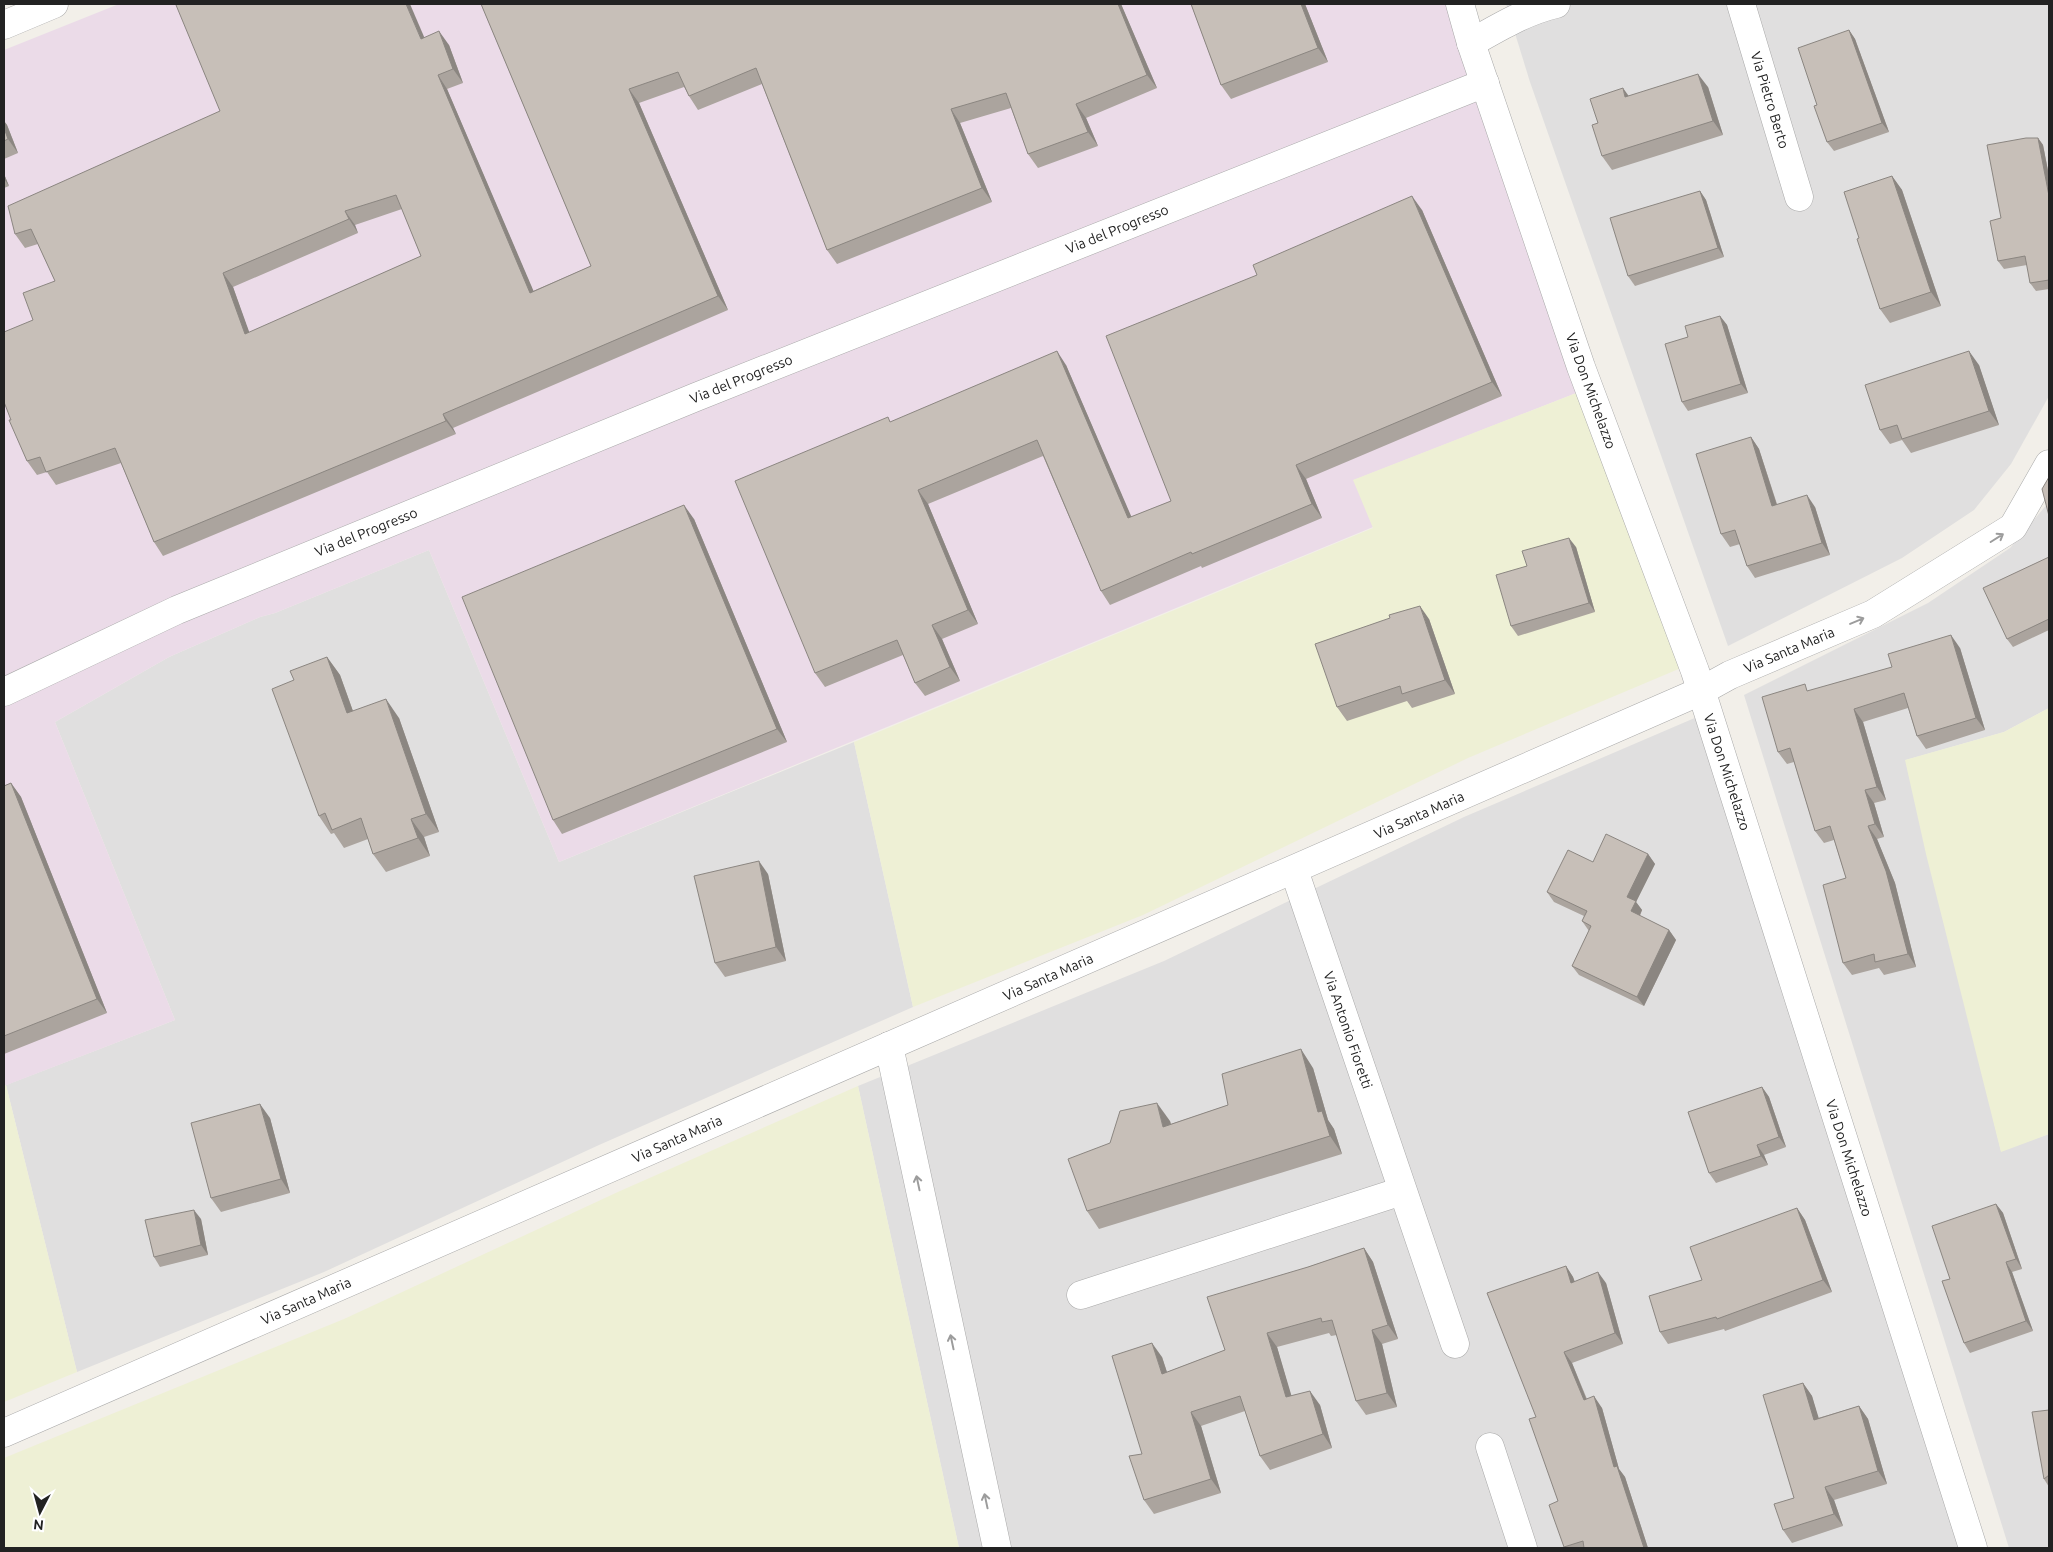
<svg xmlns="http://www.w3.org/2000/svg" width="2053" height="1552" font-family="Ubuntu,sans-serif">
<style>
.residential{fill:#e0dfdf}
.industrial{fill:#ebdbe8}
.farmland{fill:#eef0d5}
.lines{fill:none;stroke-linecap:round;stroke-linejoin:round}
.minor-casing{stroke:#a9a9a9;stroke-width:29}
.minor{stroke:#fff;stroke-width:28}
.wall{fill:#aba49e;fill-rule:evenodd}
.shaded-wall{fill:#8b8681}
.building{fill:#c7bfb8;stroke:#8b8681;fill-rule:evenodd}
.oneway{stroke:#9c9c9c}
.labels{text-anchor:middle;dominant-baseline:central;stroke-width:4;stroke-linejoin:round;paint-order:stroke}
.street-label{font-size:14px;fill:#222;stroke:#fff}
</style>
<rect width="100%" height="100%" fill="#f2efe9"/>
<g class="residential">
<path d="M 1506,4 L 2049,4 L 2049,396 L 2011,464 L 1974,510 L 1902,558 L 1728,646 L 1530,82 Z"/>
<path d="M 2049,502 L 2049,708 L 2004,732 L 1906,760 L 2001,1151 L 2049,1134 L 2049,1548 L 2009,1548 L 1744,695 L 1928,603 L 2010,548 Z"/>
<path d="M 429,550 L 559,862 L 854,742 L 913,1007 L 599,1145 L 324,1272 L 77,1372 L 6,1085 L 175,1020 L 55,722 L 169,657 L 260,617 L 275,613 Z"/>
<path d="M 1697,717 L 1962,1548 L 959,1548 L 858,1086 L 1164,961 L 1464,817 Z"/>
</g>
<path class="industrial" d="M 119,4 L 1453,4 L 1584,390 L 1354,480 L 1373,527 L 559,862 L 429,550 L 275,613 L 260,617 L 169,657 L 55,722 L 175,1020 L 4,1086 L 4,50 Z"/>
<g class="farmland">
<path d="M 1584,390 L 1681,668 L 1468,758 L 1143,915 L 913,1007 L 854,742 L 1373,528 L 1353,480 Z"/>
<path d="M 2049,708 L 2049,1134 L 2001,1152 L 1926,854 L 1905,760 L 2004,732 Z"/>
<path d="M 6,1085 L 77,1372 L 4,1402 L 4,1086 Z"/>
<path d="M 858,1086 L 959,1548 L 4,1548 L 4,1458 L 344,1319 L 620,1191 Z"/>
</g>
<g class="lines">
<g class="minor-casing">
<g id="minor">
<path d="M 1460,4 L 1471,43 L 1581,367 L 1695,671 L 1973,1548"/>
<path d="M 1741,4 L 1799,197"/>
<path d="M 4,25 L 54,4"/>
<path d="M 1471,43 C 1499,27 1526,11 1556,4"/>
<path d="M 4,692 L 177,610 L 696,397 L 1485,83"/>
<path d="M 1294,870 L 1455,1344"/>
<path d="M 889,1046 L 997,1548"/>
<path d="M 1081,1295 L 1402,1191"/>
<path d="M 4,1433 L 1701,691 L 1730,675 L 1873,614 L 2013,527 L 2049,464"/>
<path d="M 1490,1447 L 1523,1548"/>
</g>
</g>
<use href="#minor" class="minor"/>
</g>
<g class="wall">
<path d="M 481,4 L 1121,4 L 1157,88 L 1086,118 L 1098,146 L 1038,168 L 1028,154 L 1011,108 L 960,123 L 992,202 L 837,264 L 827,250 L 762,84 L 698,110 L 689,96 L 684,87 L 639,103 L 728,310 L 453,428 L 456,434 L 163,556 L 154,542 L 121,463 L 56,485 L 47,472 L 37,475 L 27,461 L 11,420 L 33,320 L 55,281 L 38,244 L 25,248 L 15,234 L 424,38 L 449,45 L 463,83 L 447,89 L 533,291 L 591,266 ZM 402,209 L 421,256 L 249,333 L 233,287 L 358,233 L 355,225 Z"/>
<path d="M 1191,4 L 1305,4 L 1328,62 L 1231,99 L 1221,85 Z"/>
<path d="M 1849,30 L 1855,39 L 1889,132 L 1834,151 L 1827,142 L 1817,105 Z"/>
<path d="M 1708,87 L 1723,135 L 1612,170 L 1602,156 L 1598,123 L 1628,96 Z"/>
<path d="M 4,121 L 7,125 L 18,153 L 4,159 Z"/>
<path d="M 2038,138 L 2043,145 L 2049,176 L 2049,289 L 2036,291 L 2030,283 L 2027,265 L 2004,269 L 1998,261 L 2001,218 Z"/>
<path d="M 4,174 L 9,186 L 4,188 Z"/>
<path d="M 1892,176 L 1902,190 L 1941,306 L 1890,323 L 1880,309 L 1859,238 Z"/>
<path d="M 1700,191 L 1706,200 L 1724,257 L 1635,286 L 1628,276 Z"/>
<path d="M 1422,210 L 1502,396 L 1306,479 L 1322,518 L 1202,568 L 1201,566 L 1110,605 L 1101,591 L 1043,456 L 928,504 L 978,624 L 942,639 L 960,681 L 925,696 L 915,683 L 903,655 L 825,687 L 815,673 L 891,422 L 1066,365 L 1131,517 L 1171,501 Z"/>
<path d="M 1720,316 L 1727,325 L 1748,393 L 1688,411 L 1682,402 Z"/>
<path d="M 1979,365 L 1999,425 L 1911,453 L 1902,440 L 1890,444 L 1880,430 Z"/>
<path d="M 1751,437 L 1759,449 L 1777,504 L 1815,507 L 1830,555 L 1755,578 L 1747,566 L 1740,544 L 1730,547 L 1721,534 Z"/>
<path d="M 694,519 L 787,742 L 562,834 L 553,820 Z"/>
<path d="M 1576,547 L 1595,612 L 1518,636 L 1511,626 L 1527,566 Z"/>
<path d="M 2049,557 L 2049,630 L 2013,647 L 2007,639 Z"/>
<path d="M 1429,619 L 1455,694 L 1412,708 L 1407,701 L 1347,721 L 1337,707 Z"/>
<path d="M 1960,648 L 1985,730 L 1926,749 L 1917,736 L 1908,708 L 1863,722 L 1886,800 L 1874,803 L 1884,837 L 1877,839 L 1895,883 L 1916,967 L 1884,975 L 1879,968 L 1852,975 L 1843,963 L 1846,878 L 1834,840 L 1824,843 L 1815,831 L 1794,762 L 1787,764 L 1778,752 L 1809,691 Z"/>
<path d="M 327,657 L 340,675 L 353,711 L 399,718 L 439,832 L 424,837 L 430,856 L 386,872 L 373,854 L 368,839 L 344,848 L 334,833 L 331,834 L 319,816 L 294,680 Z"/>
<path d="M 11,783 L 21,797 L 107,1013 L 4,1054 L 4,786 Z"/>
<path d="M 1648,854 L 1655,864 L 1636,902 L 1642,910 L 1640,916 L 1669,930 L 1676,940 L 1644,1006 L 1579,975 L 1572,966 L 1589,931 L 1582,921 L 1584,916 L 1554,902 L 1547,892 L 1593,862 Z"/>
<path d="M 768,874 L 786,961 L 725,977 L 715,963 Z"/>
<path d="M 1313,1068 L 1328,1120 L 1334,1129 L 1342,1154 L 1099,1229 L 1087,1211 L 1170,1121 L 1171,1124 L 1228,1105 Z"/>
<path d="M 1762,1087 L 1769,1097 L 1786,1147 L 1764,1155 L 1768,1165 L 1716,1183 L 1709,1173 Z"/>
<path d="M 270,1118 L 290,1193 L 221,1212 L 211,1198 Z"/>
<path d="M 1996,1204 L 2003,1213 L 2022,1269 L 2012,1272 L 2033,1331 L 1970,1353 L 1964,1343 L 1950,1279 Z"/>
<path d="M 1797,1208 L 1805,1220 L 1832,1292 L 1725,1331 L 1724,1329 L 1668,1344 L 1660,1332 L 1702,1280 Z"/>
<path d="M 201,1219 L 208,1255 L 160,1267 L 154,1257 Z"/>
<path d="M 1364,1248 L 1373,1262 L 1398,1339 L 1382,1344 L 1397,1407 L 1366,1415 L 1356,1401 L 1337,1335 L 1331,1336 L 1329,1333 L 1277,1347 L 1291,1396 L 1320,1405 L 1332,1448 L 1270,1470 L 1260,1456 L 1245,1411 L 1201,1426 L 1221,1493 L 1154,1514 L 1144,1500 L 1142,1454 L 1162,1357 L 1167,1372 L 1225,1350 L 1308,1267 Z"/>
<path d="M 1566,1266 L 1573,1277 L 1575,1282 L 1606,1283 L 1623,1344 L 1572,1363 L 1587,1399 L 1602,1408 L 1619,1469 L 1625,1477 L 1648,1548 L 1565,1548 L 1564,1547 L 1558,1501 L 1536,1417 Z"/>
<path d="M 1803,1383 L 1812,1396 L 1818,1418 L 1859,1406 L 1868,1419 L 1887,1484 L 1834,1500 L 1843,1526 L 1792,1543 L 1783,1530 L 1794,1498 Z"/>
<path d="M 2049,1410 L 2049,1487 L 2044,1479 Z"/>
</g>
<g class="shaded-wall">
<path d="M 406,4 L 410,4 L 431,53 L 421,39 Z"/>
<path d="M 1118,4 L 1121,4 L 1157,88 L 1147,75 Z"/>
<path d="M 1301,4 L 1305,4 L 1328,62 L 1318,48 Z"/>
<path d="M 1849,30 L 1855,39 L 1889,132 L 1882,123 Z"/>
<path d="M 439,31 L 449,45 L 463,83 L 453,69 Z"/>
<path d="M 1698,74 L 1708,87 L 1723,135 L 1713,121 Z"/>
<path d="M 438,75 L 447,89 L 540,306 L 530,293 Z"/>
<path d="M 1623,88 L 1633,102 L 1625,97 Z"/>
<path d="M 629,89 L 639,103 L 728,310 L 718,296 Z"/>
<path d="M 1076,104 L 1086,118 L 1098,146 L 1088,132 Z"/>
<path d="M 951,109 L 960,123 L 992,202 L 982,188 Z"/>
<path d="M 4,121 L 7,125 L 18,153 L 8,139 L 4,128 Z"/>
<path d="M 2038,138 L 2043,145 L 2049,176 L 2049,196 Z"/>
<path d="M 4,174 L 9,186 L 4,179 Z"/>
<path d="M 1892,176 L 1902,190 L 1941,306 L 1931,292 Z"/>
<path d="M 1700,191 L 1706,200 L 1724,257 L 1718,248 Z"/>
<path d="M 1412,196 L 1422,210 L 1502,396 L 1492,382 Z"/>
<path d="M 345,211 L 355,225 L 358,233 L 349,219 Z"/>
<path d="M 223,273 L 233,287 L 255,348 L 245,334 Z"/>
<path d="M 1720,316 L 1727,325 L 1748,393 L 1741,384 Z"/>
<path d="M 1057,351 L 1066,365 L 1138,532 L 1128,518 Z"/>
<path d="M 1969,351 L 1979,365 L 1999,425 L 1989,411 Z"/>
<path d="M 443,414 L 453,428 L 456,434 L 446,421 Z"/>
<path d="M 1751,437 L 1759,449 L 1781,518 L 1772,506 Z"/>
<path d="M 1296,465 L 1306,479 L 1322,518 L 1312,504 Z"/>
<path d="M 918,490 L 928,504 L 978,624 L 968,610 Z"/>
<path d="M 1807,495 L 1815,507 L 1830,555 L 1822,543 Z"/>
<path d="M 684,505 L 694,519 L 787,742 L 777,729 Z"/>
<path d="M 1569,538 L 1576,547 L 1595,612 L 1589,603 Z"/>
<path d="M 1420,606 L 1429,619 L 1455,694 L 1445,680 Z"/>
<path d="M 932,625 L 942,639 L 960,681 L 950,667 Z"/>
<path d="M 1951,635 L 1960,648 L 1985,730 L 1976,718 Z"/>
<path d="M 327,657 L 340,675 L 360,731 L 347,713 Z"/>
<path d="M 386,699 L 399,718 L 439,832 L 426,814 Z"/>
<path d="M 1854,709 L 1863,722 L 1886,800 L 1877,787 Z"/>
<path d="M 11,783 L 21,797 L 107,1013 L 97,999 Z"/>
<path d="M 1865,790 L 1874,803 L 1884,837 L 1875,824 Z"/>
<path d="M 411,819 L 424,837 L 430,856 L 418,838 Z"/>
<path d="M 1868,826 L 1877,839 L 1895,883 L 1916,967 L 1908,954 Z"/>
<path d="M 1648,854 L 1655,864 L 1636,902 L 1642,910 L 1637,921 L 1631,911 L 1627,897 Z"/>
<path d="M 759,861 L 768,874 L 786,961 L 776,947 Z"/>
<path d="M 1669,930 L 1676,940 L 1644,1006 L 1637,997 Z"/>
<path d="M 1301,1049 L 1313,1068 L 1328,1120 L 1334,1129 L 1342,1154 L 1330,1136 L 1318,1112 Z"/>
<path d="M 1762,1087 L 1769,1097 L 1786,1147 L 1779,1137 Z"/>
<path d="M 1157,1103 L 1170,1121 L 1176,1145 L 1163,1127 Z"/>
<path d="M 260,1104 L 270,1118 L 290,1193 L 281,1179 Z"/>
<path d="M 1757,1145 L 1764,1155 L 1768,1165 L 1761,1156 Z"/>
<path d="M 1996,1204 L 2003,1213 L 2022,1269 L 2016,1259 Z"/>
<path d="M 1797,1208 L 1805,1220 L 1832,1292 L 1823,1280 Z"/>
<path d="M 194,1210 L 201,1219 L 208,1255 L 201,1245 Z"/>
<path d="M 1364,1248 L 1373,1262 L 1398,1339 L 1388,1325 Z"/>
<path d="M 2006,1262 L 2012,1272 L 2033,1331 L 2026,1321 Z"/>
<path d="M 1566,1266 L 1573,1277 L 1579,1295 L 1571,1283 Z"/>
<path d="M 1598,1272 L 1606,1283 L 1623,1344 L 1615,1333 Z"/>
<path d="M 1372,1330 L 1382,1344 L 1397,1407 L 1387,1393 Z"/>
<path d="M 1267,1333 L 1277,1347 L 1296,1411 L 1286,1397 Z"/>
<path d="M 1152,1343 L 1162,1357 L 1172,1388 L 1162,1374 Z"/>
<path d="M 1564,1352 L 1572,1363 L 1591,1411 L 1584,1400 Z"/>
<path d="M 1803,1383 L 1812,1396 L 1823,1432 L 1814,1420 Z"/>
<path d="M 1310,1391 L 1320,1405 L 1332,1448 L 1323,1434 Z"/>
<path d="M 1594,1396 L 1602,1408 L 1619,1469 L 1625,1477 L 1648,1548 L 1644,1548 L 1614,1467 Z"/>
<path d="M 1859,1406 L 1868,1419 L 1887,1484 L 1878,1471 Z"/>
<path d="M 1191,1412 L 1201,1426 L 1221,1493 L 1211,1479 Z"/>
<path d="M 1825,1487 L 1834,1500 L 1843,1526 L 1834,1514 Z"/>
</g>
<g class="building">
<path d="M 179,4 L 406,4 L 421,39 L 439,31 L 453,69 L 438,75 L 530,293 L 591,266 L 481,4 L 1118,4 L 1147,75 L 1076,104 L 1088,132 L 1028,154 L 1006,93 L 951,109 L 982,188 L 827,250 L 756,68 L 689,96 L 678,72 L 629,89 L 718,296 L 443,414 L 446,421 L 154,542 L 115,448 L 46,472 L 40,457 L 27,461 L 9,420 L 11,420 L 4,402 L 4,332 L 33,320 L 23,293 L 55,281 L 31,229 L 15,234 L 8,206 L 220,111 L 176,5 ZM 396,195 L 421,256 L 245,334 L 223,273 L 349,219 L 345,211 Z"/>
<path d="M 1191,4 L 1301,4 L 1318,48 L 1221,85 Z"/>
<path d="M 1849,30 L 1882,123 L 1827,142 L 1814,106 L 1817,105 L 1798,48 Z"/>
<path d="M 1698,74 L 1713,121 L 1602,156 L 1592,125 L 1598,123 L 1590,99 L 1623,88 L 1625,97 Z"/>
<path d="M 4,128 L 8,139 L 4,141 Z"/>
<path d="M 2026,138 L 2038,138 L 2049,196 L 2049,280 L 2030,283 L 2025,256 L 1998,261 L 1990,221 L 2001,218 L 1987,145 Z"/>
<path d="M 1892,176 L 1931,292 L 1880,309 L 1857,239 L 1859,238 L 1844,192 Z"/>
<path d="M 1700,191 L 1718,248 L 1628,276 L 1610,218 Z"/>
<path d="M 1412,196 L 1492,382 L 1296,465 L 1312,504 L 1192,554 L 1191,552 L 1101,591 L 1037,440 L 918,490 L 968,610 L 932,625 L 950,667 L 915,683 L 897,640 L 815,673 L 735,481 L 888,417 L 890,422 L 1057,351 L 1128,518 L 1171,501 L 1106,336 L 1257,275 L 1253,265 Z"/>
<path d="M 1720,316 L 1741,384 L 1682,402 L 1665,344 L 1688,337 L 1685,326 Z"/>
<path d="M 1969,351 L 1989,411 L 1902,439 L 1897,425 L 1880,430 L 1865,385 Z"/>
<path d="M 1751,437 L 1772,506 L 1807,495 L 1822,543 L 1747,566 L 1735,530 L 1721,534 L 1696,454 Z"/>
<path d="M 2049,477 L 2049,516 L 2042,489 Z"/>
<path d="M 684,505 L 777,729 L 553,820 L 462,597 Z"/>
<path d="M 1569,538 L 1589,603 L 1511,626 L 1496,575 L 1527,566 L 1522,551 Z"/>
<path d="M 2049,557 L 2049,619 L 2007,639 L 1983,588 Z"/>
<path d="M 1420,606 L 1445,680 L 1402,694 L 1400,686 L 1337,707 L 1315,644 L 1390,618 L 1389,615 Z"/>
<path d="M 1951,635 L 1976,718 L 1917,736 L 1904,693 L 1854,709 L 1877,787 L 1865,790 L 1875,824 L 1868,826 L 1886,871 L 1908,954 L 1875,962 L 1874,954 L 1843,963 L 1823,885 L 1846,878 L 1830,826 L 1815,831 L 1790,748 L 1778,752 L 1762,697 L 1805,684 L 1807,691 L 1892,667 L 1888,654 Z"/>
<path d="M 327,657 L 347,713 L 386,699 L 426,814 L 411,819 L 418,838 L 373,854 L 361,818 L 332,830 L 325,813 L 319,816 L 272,689 L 294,680 L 290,671 Z"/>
<path d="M 11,783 L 97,999 L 4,1036 L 4,786 Z"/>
<path d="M 1606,834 L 1648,854 L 1627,897 L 1636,901 L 1631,911 L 1669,930 L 1637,997 L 1572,966 L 1591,926 L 1582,921 L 1587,911 L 1547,892 L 1568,850 L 1593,862 Z"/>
<path d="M 759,861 L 776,947 L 715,963 L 694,876 Z"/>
<path d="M 1301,1049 L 1318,1112 L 1322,1111 L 1330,1136 L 1087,1211 L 1068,1159 L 1110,1143 L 1120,1111 L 1157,1103 L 1163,1127 L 1228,1105 L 1222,1074 Z"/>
<path d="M 1762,1087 L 1779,1137 L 1757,1145 L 1761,1156 L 1709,1173 L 1688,1112 Z"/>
<path d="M 260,1104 L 281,1179 L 211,1198 L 191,1123 Z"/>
<path d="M 1996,1204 L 2016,1259 L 2006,1262 L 2026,1321 L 1964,1343 L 1942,1281 L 1950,1279 L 1932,1226 Z"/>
<path d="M 1797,1208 L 1823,1280 L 1717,1319 L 1716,1317 L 1660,1332 L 1649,1296 L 1702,1280 L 1690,1247 Z"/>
<path d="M 194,1210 L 201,1245 L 154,1257 L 145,1220 Z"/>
<path d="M 1364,1248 L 1388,1325 L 1372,1330 L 1387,1393 L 1356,1401 L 1332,1320 L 1322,1322 L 1321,1318 L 1267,1333 L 1286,1397 L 1310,1391 L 1323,1434 L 1260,1456 L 1240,1396 L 1191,1412 L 1211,1479 L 1144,1500 L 1129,1456 L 1142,1454 L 1112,1356 L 1152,1343 L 1162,1374 L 1225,1350 L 1207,1297 L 1308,1267 Z"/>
<path d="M 1566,1266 L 1571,1283 L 1598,1272 L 1615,1333 L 1564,1352 L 1584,1400 L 1594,1396 L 1614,1467 L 1617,1466 L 1644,1548 L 1584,1548 L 1583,1541 L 1564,1547 L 1549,1505 L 1558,1501 L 1529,1419 L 1536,1417 L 1487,1293 Z"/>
<path d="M 1803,1383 L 1814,1420 L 1859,1406 L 1878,1471 L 1825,1487 L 1834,1514 L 1783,1530 L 1774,1504 L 1794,1498 L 1763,1395 Z"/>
<path d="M 2049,1410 L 2049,1482 L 2049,1475 L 2044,1479 L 2032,1412 Z"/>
</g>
<defs><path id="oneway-shaft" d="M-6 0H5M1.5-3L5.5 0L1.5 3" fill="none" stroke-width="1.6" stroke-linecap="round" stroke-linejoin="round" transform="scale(1.25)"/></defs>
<g class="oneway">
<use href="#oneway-shaft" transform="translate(1997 538) rotate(-32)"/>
<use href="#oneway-shaft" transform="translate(1857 621) rotate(-23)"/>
<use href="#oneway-shaft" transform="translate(918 1183) rotate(-102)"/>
<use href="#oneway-shaft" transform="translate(952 1342) rotate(-102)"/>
<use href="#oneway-shaft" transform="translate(986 1501) rotate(-102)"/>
</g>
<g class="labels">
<g class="street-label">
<text transform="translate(1770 100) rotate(73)">Via Pietro Berto</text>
<text transform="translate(1117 229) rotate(-22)">Via del Progresso</text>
<text transform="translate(741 379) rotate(-22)">Via del Progresso</text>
<text transform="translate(1591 391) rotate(70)">Via Don Michelazzo</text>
<text transform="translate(366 532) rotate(-22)">Via del Progresso</text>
<text transform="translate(1789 650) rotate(-23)">Via Santa Maria</text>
<text transform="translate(1727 772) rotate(72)">Via Don Michelazzo</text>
<text transform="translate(1419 815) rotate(-24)">Via Santa Maria</text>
<text transform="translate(1048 977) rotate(-24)">Via Santa Maria</text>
<text transform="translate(1348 1030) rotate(71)">Via Antonio Fioretti</text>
<text transform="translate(677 1139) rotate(-24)">Via Santa Maria</text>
<text transform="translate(1849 1158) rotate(72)">Via Don Michelazzo</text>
<text transform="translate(306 1301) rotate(-24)">Via Santa Maria</text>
</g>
</g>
<rect width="2053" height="1552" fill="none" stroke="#222222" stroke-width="10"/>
<g transform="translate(40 1512) rotate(186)" stroke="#ffffff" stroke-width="4" paint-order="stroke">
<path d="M0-4L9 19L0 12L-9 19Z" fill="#222222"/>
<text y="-8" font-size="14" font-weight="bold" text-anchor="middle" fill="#222222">N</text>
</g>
</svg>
